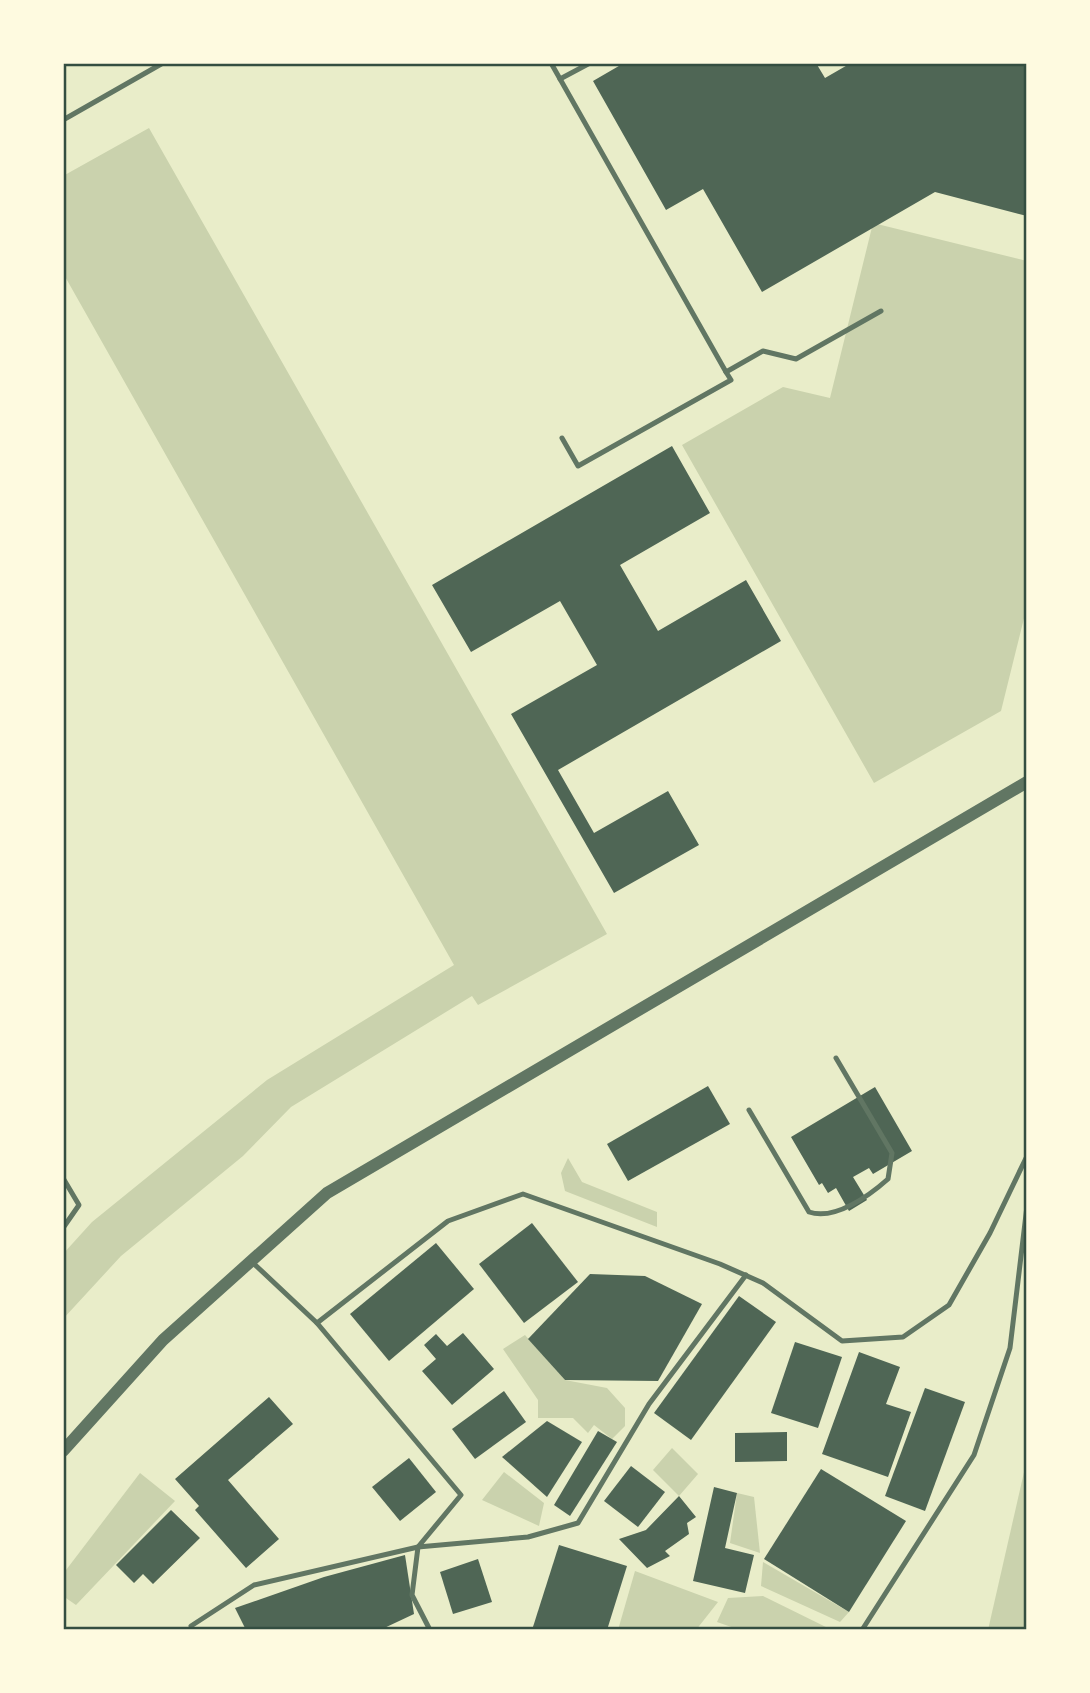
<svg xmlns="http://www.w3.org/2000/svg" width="1090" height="1693" font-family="'Public Sans',sans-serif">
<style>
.green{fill:#cad2ad}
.building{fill:#4f6655}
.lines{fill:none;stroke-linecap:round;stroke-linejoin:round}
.service{stroke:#617663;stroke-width:5}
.tertiary{stroke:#617663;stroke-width:12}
.neatline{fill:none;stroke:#344e41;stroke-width:2.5}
</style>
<rect width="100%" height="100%" fill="#e9edc9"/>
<g class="green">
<path d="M 149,128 L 607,934 L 478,1005 L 472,996 L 291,1107 L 243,1156 L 121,1256 L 63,1319 L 63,1254 L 92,1222 L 267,1080 L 454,965 L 63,273 L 63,176 Z"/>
<path d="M 873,223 L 1027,261 L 1027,606 L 1001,711 L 874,783 L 682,445 L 783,387 L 830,398 Z"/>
<path d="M 568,1158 L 582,1182 L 657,1212 L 657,1227 L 565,1191 L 561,1173 Z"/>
<path d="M 525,1335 L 565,1380 L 607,1388 L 625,1408 L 625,1426 L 612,1439 L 594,1425 L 588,1433 L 573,1418 L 538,1418 L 538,1400 L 503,1349 Z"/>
<path d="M 672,1448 L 698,1474 L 679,1496 L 653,1470 Z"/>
<path d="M 1027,1459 L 1027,1630 L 988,1630 Z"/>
<path d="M 504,1472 L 544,1503 L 539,1526 L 482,1500 Z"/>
<path d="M 140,1473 L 175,1501 L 76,1605 L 63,1596 L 63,1574 Z"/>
<path d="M 737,1493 L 754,1497 L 760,1553 L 730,1543 Z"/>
<path d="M 763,1562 L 849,1612 L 840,1622 L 761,1586 Z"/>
<path d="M 635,1571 L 718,1602 L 696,1630 L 618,1630 Z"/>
<path d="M 763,1596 L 832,1630 L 740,1630 L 717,1622 L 728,1598 Z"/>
</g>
<g class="building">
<path d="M 624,63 L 816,63 L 825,78 L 851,63 L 1027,63 L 1027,216 L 935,192 L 762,292 L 703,189 L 666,210 L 593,81 Z"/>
<path d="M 672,446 L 710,513 L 620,565 L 658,631 L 746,580 L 781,641 L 558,770 L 594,833 L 668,791 L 699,845 L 614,893 L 511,714 L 597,665 L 560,601 L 471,652 L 432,585 Z"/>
<path d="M 708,1086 L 730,1124 L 628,1181 L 607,1144 Z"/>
<path d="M 875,1087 L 912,1151 L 873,1174 L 869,1168 L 853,1177 L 867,1200 L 849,1211 L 836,1188 L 828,1193 L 822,1183 L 819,1185 L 791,1137 Z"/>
<path d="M 532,1223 L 578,1282 L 524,1323 L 479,1264 Z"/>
<path d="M 436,1243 L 474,1289 L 389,1361 L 350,1314 Z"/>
<path d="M 590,1274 L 645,1276 L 702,1304 L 658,1381 L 565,1380 L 528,1339 Z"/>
<path d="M 739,1296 L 776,1322 L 691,1440 L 654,1413 Z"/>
<path d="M 463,1333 L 494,1369 L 452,1405 L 422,1371 L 436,1359 L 424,1345 L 436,1334 L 447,1346 Z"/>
<path d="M 795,1342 L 842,1357 L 818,1428 L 771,1413 Z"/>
<path d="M 859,1352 L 900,1367 L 886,1404 L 911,1412 L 888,1477 L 822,1454 Z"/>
<path d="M 925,1388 L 965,1402 L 925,1511 L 885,1496 Z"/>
<path d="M 504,1391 L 526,1422 L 475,1459 L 452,1429 Z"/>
<path d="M 269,1397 L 293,1424 L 228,1480 L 279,1539 L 246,1568 L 195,1510 L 199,1506 L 175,1479 Z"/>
<path d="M 547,1421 L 582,1442 L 547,1497 L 502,1457 Z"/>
<path d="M 598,1431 L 617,1442 L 570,1516 L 554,1505 Z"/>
<path d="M 787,1432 L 787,1461 L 735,1462 L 735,1433 Z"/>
<path d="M 409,1458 L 436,1492 L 400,1521 L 372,1487 Z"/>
<path d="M 631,1466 L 665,1492 L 638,1527 L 604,1501 Z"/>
<path d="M 821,1469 L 906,1521 L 849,1612 L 764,1559 Z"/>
<path d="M 714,1487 L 737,1493 L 725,1548 L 754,1555 L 745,1593 L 693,1581 Z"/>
<path d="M 679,1496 L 696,1517 L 687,1523 L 689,1534 L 665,1551 L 670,1556 L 647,1568 L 619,1539 L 646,1530 Z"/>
<path d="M 171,1510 L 200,1538 L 153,1584 L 143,1574 L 134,1583 L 116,1565 Z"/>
<path d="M 559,1545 L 627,1566 L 607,1630 L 532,1630 Z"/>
<path d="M 405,1555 L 414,1614 L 380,1630 L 246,1630 L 235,1608 L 324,1577 Z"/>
<path d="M 478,1559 L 492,1602 L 453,1614 L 440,1572 Z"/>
</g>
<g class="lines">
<g class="service">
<path d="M 551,63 L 726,372 L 763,351 L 796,359 L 881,311"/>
<path d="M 560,79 L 590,63"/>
<path d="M 63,120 L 163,63"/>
<path d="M 562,438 L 578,466 L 731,380 L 726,372"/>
<path d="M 749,1110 L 809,1212 C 835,1221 870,1195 888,1179 L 892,1153 L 836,1058"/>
<path d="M 63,1178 L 79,1205 L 63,1228"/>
<path d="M 251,1261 L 317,1323 L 461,1495 L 418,1547 L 412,1595 L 430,1630"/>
<path d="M 317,1323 L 448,1221 L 523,1194 L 720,1264 L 763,1283 L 842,1341 L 903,1337 L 949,1305 L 990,1233 L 1027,1156"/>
<path d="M 191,1626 L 254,1585 L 418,1547 L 528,1537 L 578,1523 L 649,1404 L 746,1275"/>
<path d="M 862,1630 L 974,1455 L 1010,1348 L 1027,1206"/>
</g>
<path class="tertiary" d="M 63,1451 L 163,1340 L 327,1193 L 1027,782"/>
</g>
<rect width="1090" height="1693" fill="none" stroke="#fefae0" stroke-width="130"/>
<rect x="65" y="65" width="960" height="1563" class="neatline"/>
</svg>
